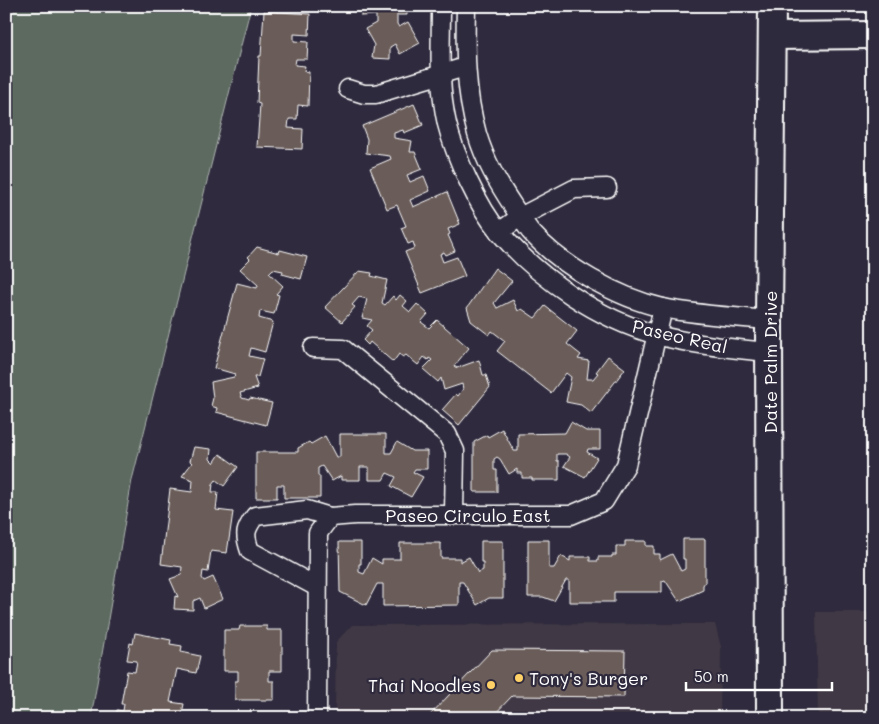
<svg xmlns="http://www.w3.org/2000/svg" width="879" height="724" font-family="Mali,sans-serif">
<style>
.built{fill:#413945}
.green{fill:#5c6a60;stroke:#aeb4b0}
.building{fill:#6a5c58;stroke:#fff}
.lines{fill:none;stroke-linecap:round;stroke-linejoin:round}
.street-casing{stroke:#fff;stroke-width:21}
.secondary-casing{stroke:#fff;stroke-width:30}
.street{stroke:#2f2a3d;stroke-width:18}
.secondary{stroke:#2f2a3d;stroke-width:26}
.poi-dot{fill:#ffd166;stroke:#2f2a3d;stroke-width:2}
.labels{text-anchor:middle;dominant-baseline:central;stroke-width:4.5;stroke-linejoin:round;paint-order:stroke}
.street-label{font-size:18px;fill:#fff;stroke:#2f2a3d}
.poi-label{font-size:18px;fill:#fff;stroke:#2f2a3d;text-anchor:start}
</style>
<rect width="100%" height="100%" fill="#2f2a3d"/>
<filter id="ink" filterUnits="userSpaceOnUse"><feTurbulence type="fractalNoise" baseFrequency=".02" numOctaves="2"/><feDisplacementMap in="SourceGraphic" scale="10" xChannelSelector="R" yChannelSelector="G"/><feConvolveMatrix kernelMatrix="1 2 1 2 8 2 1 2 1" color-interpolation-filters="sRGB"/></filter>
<g filter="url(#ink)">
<g class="built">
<path d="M 816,612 L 873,612 L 873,718 L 818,718 Z"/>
<path d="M 715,624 L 721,647 L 720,718 L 335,718 L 336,642 L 352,625 Z"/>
</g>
<path class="green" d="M 6,6 L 251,6 L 132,480 L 91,718 L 6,718 Z"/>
<g class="building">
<path d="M 361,6 L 420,6 L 420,10 L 407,10 L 407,15 L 397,15 L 397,24 L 399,27 L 408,22 L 420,43 L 400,54 L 395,44 L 390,47 L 390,59 L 372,58 L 374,45 L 365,29 L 376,23 L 376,15 L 361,16 Z"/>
<path d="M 264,11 L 310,14 L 309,35 L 294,34 L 294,41 L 308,42 L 307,59 L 296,59 L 295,65 L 305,66 L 304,71 L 309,72 L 308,106 L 298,105 L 297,119 L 289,119 L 288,128 L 303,129 L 302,149 L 257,147 L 260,104 L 257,103 L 259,56 L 261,56 Z"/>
<path d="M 414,104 L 423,125 L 404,133 L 403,130 L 394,133 L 394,138 L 412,141 L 410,152 L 415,152 L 422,169 L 407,175 L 410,182 L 424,176 L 430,191 L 410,200 L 413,207 L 447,192 L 460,224 L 448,229 L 450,234 L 448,235 L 455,251 L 446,255 L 444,252 L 440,254 L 443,262 L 457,257 L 465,276 L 422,293 L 405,252 L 415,248 L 413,242 L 408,244 L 401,228 L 406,226 L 397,205 L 387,209 L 370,168 L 391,159 L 390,156 L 366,153 L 367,139 L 362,126 Z"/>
<path d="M 257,247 L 279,253 L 280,250 L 307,257 L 301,279 L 282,274 L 283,271 L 273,269 L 269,273 L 283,286 L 276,294 L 279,295 L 274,314 L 260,311 L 259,318 L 273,322 L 265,352 L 251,348 L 249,356 L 263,359 L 258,377 L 254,377 L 258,388 L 240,393 L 242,398 L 249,400 L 250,398 L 272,403 L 266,425 L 216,412 L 217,408 L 211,406 L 213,398 L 211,382 L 234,377 L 235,374 L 214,368 L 237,283 L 257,288 L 258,285 L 240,269 L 250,259 L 248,257 Z"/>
<path d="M 495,268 L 512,281 L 494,303 L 497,308 L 513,300 L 518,311 L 522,309 L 535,318 L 545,306 L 577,331 L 567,344 L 581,355 L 578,359 L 589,361 L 587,379 L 593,379 L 598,373 L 596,372 L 608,356 L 625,369 L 591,413 L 581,405 L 566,402 L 571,377 L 566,373 L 551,393 L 497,351 L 505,341 L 492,331 L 489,335 L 471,321 L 467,308 Z"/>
<path d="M 359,271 L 372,273 L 371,276 L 387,280 L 382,303 L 385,305 L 393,296 L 396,300 L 400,295 L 407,301 L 403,306 L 410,312 L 417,304 L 428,314 L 421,322 L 429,328 L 437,320 L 469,348 L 454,366 L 457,368 L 479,360 L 483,375 L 486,375 L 490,387 L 459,425 L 442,410 L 456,394 L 458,396 L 463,389 L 462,384 L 444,390 L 441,378 L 438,382 L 423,369 L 432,360 L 429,358 L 428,360 L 424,357 L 418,365 L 406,355 L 403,357 L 399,354 L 393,362 L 370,342 L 368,345 L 363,340 L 372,330 L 367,326 L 372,320 L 362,318 L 367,299 L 359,297 L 352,305 L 355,307 L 342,322 L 325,307 Z"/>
<path d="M 571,422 L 586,431 L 600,431 L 600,449 L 588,449 L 587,452 L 597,458 L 585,477 L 564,466 L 570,457 L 566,454 L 557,454 L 557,461 L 559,461 L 559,480 L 532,480 L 532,478 L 522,478 L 522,473 L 517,473 L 517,469 L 509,474 L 500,459 L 497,457 L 494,459 L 494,470 L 497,470 L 497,492 L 474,492 L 474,442 L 487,435 L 488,437 L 502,429 L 514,451 L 518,451 L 518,434 L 565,433 Z"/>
<path d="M 340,434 L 386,434 L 386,453 L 391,453 L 397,442 L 412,451 L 427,451 L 427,469 L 415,469 L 413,472 L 423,477 L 411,497 L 391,486 L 396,477 L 387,473 L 383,480 L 369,480 L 369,467 L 360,467 L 360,480 L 341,480 L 341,476 L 332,481 L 322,466 L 318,468 L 318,476 L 320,476 L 320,498 L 284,498 L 284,485 L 277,485 L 277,498 L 256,498 L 256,452 L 298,452 L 298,448 L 309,442 L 311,444 L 325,436 L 336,457 L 340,457 Z"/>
<path d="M 194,447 L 211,449 L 210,459 L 214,463 L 220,454 L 238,467 L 224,486 L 216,480 L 213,484 L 212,492 L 218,492 L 216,510 L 233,512 L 227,553 L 211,551 L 208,572 L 203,571 L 202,578 L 204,581 L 213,577 L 223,599 L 204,608 L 200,598 L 193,601 L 193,610 L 174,609 L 175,596 L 178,597 L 170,579 L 181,575 L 182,567 L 161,564 L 170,489 L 192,492 L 193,480 L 182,476 L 192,463 L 190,461 Z"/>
<path d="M 683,539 L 705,539 L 705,582 L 703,585 L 703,590 L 679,601 L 665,580 L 662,581 L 662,592 L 614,592 L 614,602 L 569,602 L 569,580 L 566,580 L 554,601 L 543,597 L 528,597 L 528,540 L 549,540 L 549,568 L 554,568 L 561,556 L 570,561 L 570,557 L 590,557 L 590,561 L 598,561 L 598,557 L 612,557 L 612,555 L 616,555 L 616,546 L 625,546 L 625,541 L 646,541 L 646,546 L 654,546 L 654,554 L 660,554 L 660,560 L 672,554 L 681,571 L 685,569 L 685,559 L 683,559 Z"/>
<path d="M 481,541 L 503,541 L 503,598 L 489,598 L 477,605 L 463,582 L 459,582 L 459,605 L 383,606 L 383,584 L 377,584 L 366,605 L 340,592 L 339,542 L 361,542 L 361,564 L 359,564 L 359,572 L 364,574 L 372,558 L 382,564 L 382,559 L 400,559 L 400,543 L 441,543 L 441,558 L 460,558 L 460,562 L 469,557 L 478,573 L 483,570 L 483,562 L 481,562 Z"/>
<path d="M 240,626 L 267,626 L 267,630 L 282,630 L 282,671 L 269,671 L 269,681 L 274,681 L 274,700 L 235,700 L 235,681 L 238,681 L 238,671 L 224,671 L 224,630 L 239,630 Z"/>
<path d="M 135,633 L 171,640 L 170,644 L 182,646 L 181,652 L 200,656 L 196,673 L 177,669 L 170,702 L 184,704 L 181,718 L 116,718 L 117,710 L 123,711 L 124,704 L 121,704 L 127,671 L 135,672 L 137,661 L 127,660 L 130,643 L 133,644 Z"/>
<path d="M 492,650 L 625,651 L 624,697 L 512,696 L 491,718 L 430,718 L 430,715 Z"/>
</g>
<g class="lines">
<g class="street-casing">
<g id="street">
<path d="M 441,6 C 441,45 438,85 447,124 C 455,156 478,207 500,233 C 540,279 598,319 657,335 C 694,345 732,349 770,352"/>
<path d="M 466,6 C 465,51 465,91 477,134 C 485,161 498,183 513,206 C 518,214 524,223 530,231 C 561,266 618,298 663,308 C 698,315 734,317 769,320"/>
<path d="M 348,89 L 364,94 L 376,94 L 465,67"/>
<path d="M 499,232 L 520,217 L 574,189 L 607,188"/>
<path d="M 313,348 L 343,349 L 447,434 L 455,451 L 454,514"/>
<path d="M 317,587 L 250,551 C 244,534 245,530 255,516 L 307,510 L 330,517"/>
<path d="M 317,718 L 318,533 L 330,517 L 355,515 L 571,515 L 604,501 L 626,465 L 663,308"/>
</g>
</g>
<g class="secondary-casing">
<g id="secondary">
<path d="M 772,36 L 873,35"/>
<path d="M 770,718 L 769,320 L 772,6"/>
</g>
</g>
<use href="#street" class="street"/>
<use href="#secondary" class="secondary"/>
</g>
</g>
<g class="poi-dot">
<circle cx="519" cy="678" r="5"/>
<circle cx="491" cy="685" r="5"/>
</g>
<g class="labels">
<g class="street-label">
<text transform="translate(680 336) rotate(13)">Paseo Real</text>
<text transform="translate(770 362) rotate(-90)">Date Palm Drive</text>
<text x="468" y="515">Paseo Circulo East</text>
</g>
<g class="poi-label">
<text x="529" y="678">Tony's Burger</text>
<text x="481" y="685" text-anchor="end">Thai Noodles</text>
</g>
</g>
<rect width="879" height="724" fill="none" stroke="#2f2a3d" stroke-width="25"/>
<rect x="12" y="12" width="854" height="699" fill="none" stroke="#fff" stroke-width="2" filter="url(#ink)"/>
<path d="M686 682v8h146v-8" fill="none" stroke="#ffffff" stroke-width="2.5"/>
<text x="694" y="682" font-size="15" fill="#ffffff" stroke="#2f2a3d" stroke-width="4" paint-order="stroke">50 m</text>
</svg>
